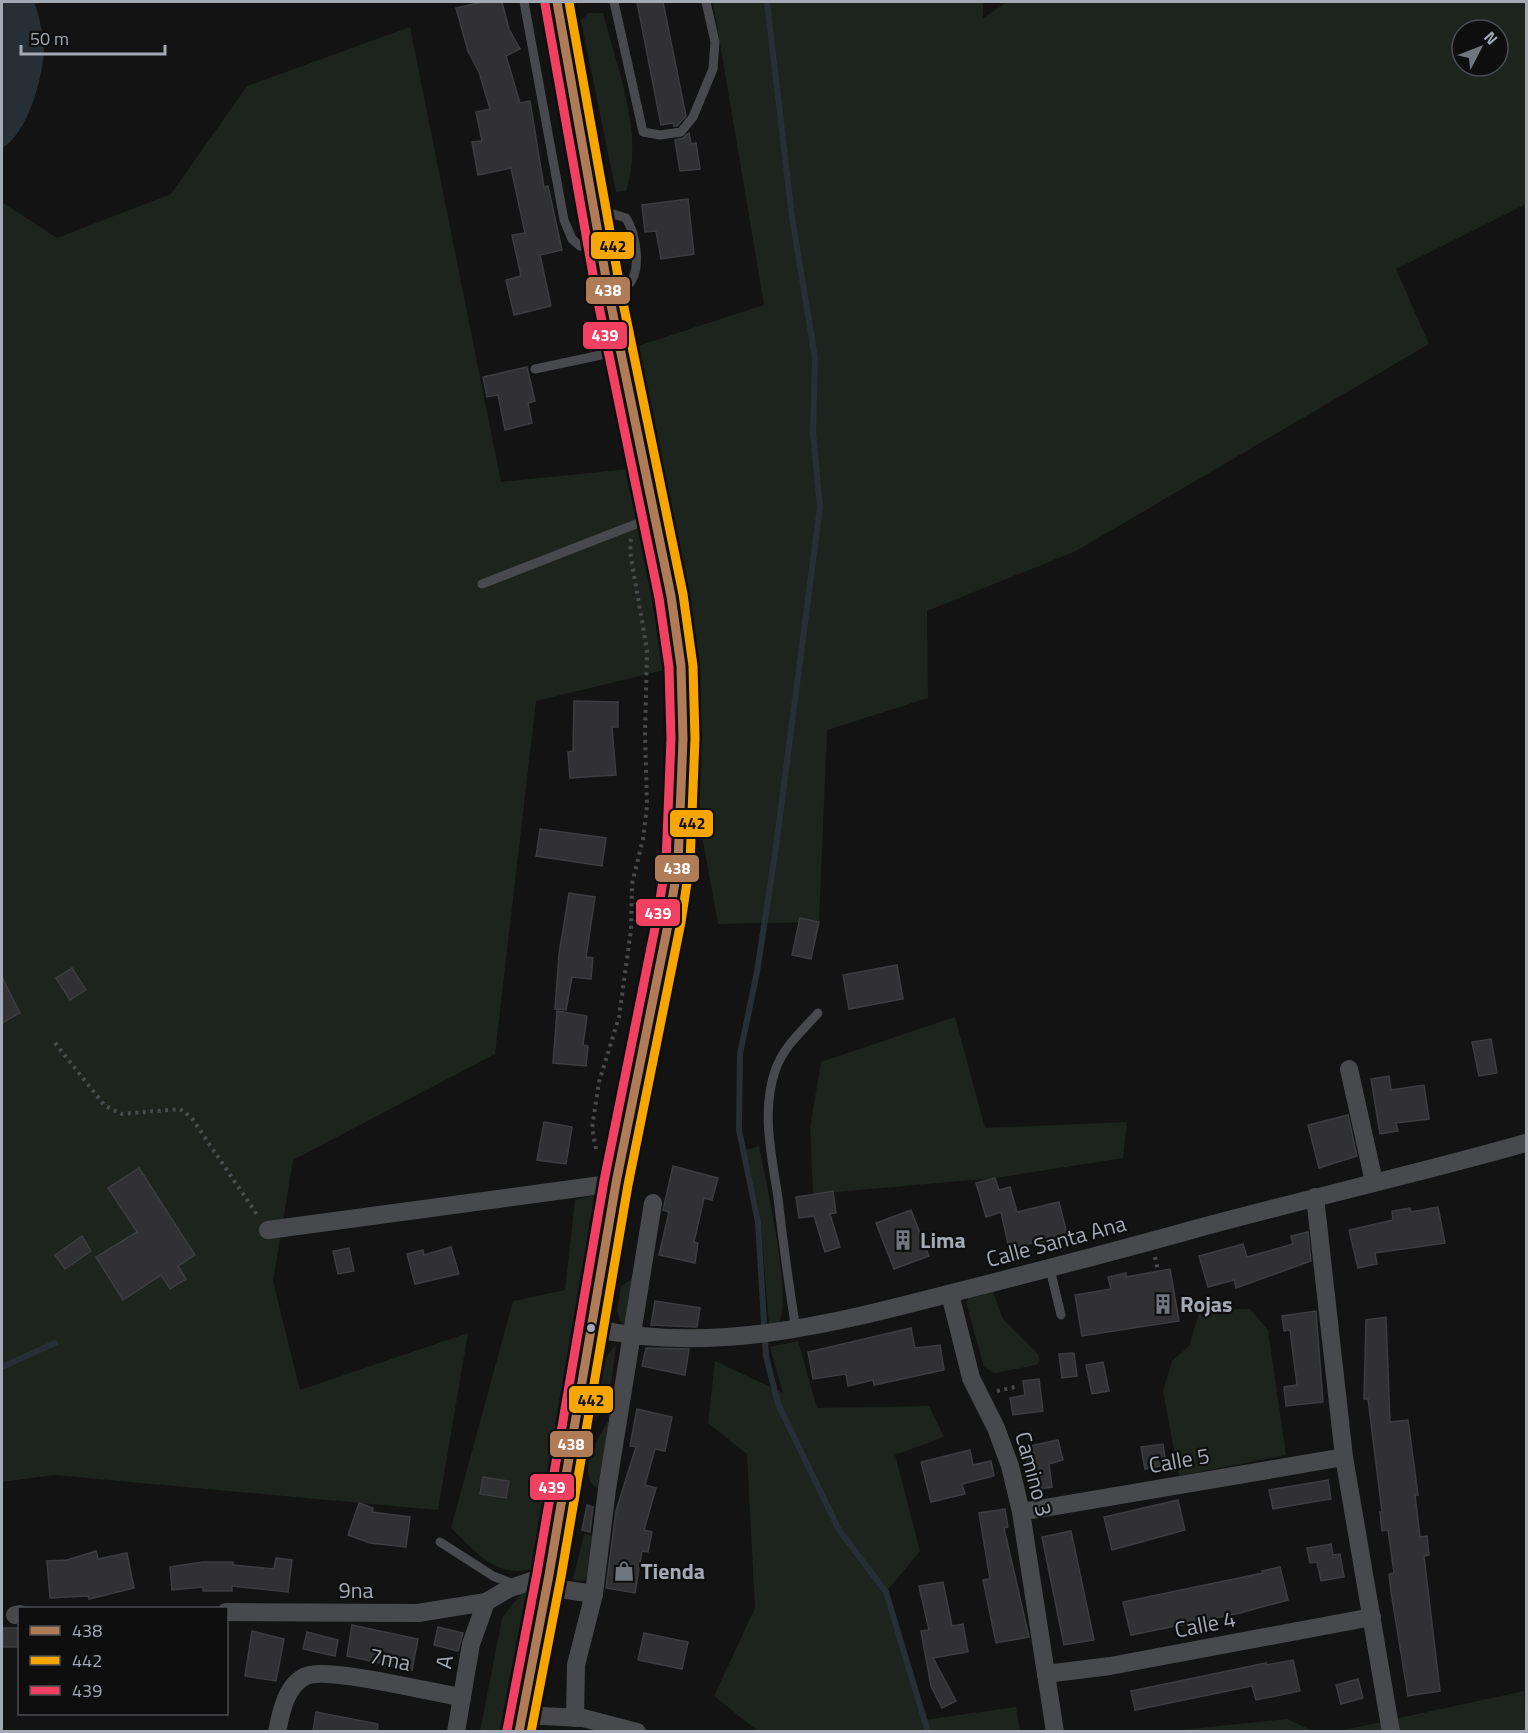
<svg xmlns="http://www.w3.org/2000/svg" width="1528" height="1733" font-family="'Titillium Web',sans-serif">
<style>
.green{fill:#1d241d;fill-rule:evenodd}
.water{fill:#262f36}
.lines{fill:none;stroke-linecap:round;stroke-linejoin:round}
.stream{stroke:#262f36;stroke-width:6}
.building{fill:#313133;stroke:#3b3d40;stroke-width:1.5}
.path{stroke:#494a4e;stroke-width:4;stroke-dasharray:3 4.5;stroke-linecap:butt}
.lane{stroke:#47494c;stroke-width:9}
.street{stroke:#47494c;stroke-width:18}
.highway{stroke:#4a4b4e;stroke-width:33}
.bus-1-casing{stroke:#0e0e0f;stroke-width:14}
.bus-2-casing{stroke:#0e0e0f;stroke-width:14}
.bus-3-casing{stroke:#0e0e0f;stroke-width:14}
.bus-1{stroke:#b07c57;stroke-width:9}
.bus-2{stroke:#f7a600;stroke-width:9}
.bus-3{stroke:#f24062;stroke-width:9}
.bus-dot{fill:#a3aab6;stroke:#0e0e0f;stroke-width:2}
.labels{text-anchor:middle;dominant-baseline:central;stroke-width:4.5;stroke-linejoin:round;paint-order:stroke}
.poi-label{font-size:22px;font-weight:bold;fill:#a3aab6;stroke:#0e0e0f;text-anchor:start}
.street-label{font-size:22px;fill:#a3aab6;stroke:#0e0e0f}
.line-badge{stroke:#0e0e0f;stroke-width:2}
.badge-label{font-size:16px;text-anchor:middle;font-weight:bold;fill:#fff}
.pale-badge-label{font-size:16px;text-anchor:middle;font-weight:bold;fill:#111}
</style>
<rect width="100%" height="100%" fill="#131313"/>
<g class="green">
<path d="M 713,2 L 983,2 L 983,18 L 1007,2 L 1526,2 L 1526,204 L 1396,269 L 1429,344 L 1076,551 L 927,611 L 928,698 L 827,730 L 819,922 L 718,924 L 697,808 L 681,666 L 536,701 L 495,1054 L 293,1160 L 273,1281 L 300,1390 L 468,1333 L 438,1510 L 54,1475 L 2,1482 L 2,202 L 57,238 L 171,194 L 247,86 L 410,27 L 501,482 L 639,468 L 622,351 L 764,305 ZM 1462,30 L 1498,30 L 1498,66 L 1462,66 Z"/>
<path d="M 588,13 L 603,13 C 617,69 645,133 626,191 L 616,192 L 581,21 Z"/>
<path d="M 955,1017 L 985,1128 L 1127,1122 L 1123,1158 L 995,1178 L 813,1194 L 810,1128 L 821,1062 Z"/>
<path d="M 759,1146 C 765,1178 794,1302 778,1325 L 769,1326 L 761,1222 L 746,1150 Z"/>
<path d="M 596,1195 L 602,1197 L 542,1566 C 499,1582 480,1556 451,1528 L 513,1301 L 565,1290 L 575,1200 Z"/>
<path d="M 634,1278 L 626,1325 L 620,1321 L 617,1310 L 621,1286 Z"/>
<path d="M 989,1290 L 993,1292 L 1003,1319 L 1038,1354 L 1040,1361 L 1036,1365 L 995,1373 L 984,1367 L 966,1302 L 969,1297 Z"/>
<path d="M 1250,1309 L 1268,1330 L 1286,1455 L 1179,1476 L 1163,1391 L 1172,1361 L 1189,1346 L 1200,1310 Z"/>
<path d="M 798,1341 L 817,1408 L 929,1406 L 944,1437 L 895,1455 L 920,1551 L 886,1592 L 924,1720 L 1016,1707 L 1020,1731 L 758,1731 L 714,1696 L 755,1608 L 747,1454 L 708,1423 L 715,1361 L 783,1393 L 770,1347 Z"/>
<path d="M 616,1345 L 611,1387 L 591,1431 C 595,1405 594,1363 616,1345 Z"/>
<path d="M 608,1421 L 610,1433 L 597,1489 C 576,1472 597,1441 608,1421 Z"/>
<path d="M 584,1534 L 598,1537 L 587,1580 L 576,1581 L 573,1579 Z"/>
<path d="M 533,1589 L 512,1731 L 480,1732 L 502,1618 L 522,1592 Z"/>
<path d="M 1524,1691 L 1525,1731 L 1335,1732 Z"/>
<path d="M 1287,1719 L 1313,1731 L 1171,1731 Z"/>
</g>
<path class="water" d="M 2,2 L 34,2 C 39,14 44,38 44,52 C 42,80 27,134 2,148 Z"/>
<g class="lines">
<g class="stream">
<path d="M 767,2 L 792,217 L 815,358 L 813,433 L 820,507 L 775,854 L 757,972 L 740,1054 L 739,1130 L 758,1222 L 766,1356 L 778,1404 L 839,1530 L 886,1592 L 928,1732"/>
<path d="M 2,1367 L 55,1343"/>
</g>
</g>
<g class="building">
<path d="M 482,2 L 502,2 L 509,29 L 520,49 L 506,56 L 520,103 L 530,101 L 544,187 L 548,186 L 562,250 L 540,255 L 551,306 L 514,315 L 506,280 L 521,276 L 512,235 L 525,233 L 511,168 L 478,175 L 472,142 L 482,141 L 476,112 L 490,109 L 479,72 L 468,51 L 456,8 Z"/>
<path d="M 637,2 L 663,2 L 686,116 L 677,126 L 674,126 L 673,123 L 661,125 Z"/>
<path d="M 689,133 L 691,144 L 696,143 L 700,169 L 680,171 L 675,140 L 683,138 Z"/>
<path d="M 688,199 L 694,254 L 661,259 L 656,231 L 645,232 L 642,205 Z"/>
<path d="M 527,367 L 535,401 L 528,403 L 532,423 L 505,430 L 498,395 L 487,397 L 483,377 Z"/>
<path d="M 574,701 L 618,702 L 618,727 L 612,727 L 616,775 L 570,778 L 568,752 L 573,751 Z"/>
<path d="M 540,829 L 606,838 L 602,866 L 536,856 Z"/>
<path d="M 569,893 L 595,897 L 586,957 L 593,958 L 591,979 L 572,977 L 566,1010 L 555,1009 L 559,954 Z"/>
<path d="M 800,918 L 819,922 L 811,959 L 792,955 Z"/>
<path d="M 897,965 L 903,999 L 849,1009 L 843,975 Z"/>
<path d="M 72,968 L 86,990 L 70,1000 L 56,978 Z"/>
<path d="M 2,977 L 20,1013 L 2,1023 Z"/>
<path d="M 557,1011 L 587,1016 L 583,1045 L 588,1046 L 586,1066 L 553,1063 Z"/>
<path d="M 1491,1039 L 1497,1073 L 1479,1076 L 1472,1042 Z"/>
<path d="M 1389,1076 L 1391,1090 L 1424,1085 L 1429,1119 L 1396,1123 L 1398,1131 L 1380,1134 L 1371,1079 Z"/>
<path d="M 1348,1115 L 1357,1156 L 1319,1168 L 1308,1125 Z"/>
<path d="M 544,1122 L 572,1127 L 566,1164 L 537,1160 Z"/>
<path d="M 673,1166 L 718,1178 L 712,1200 L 704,1198 L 694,1242 L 698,1243 L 695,1263 L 659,1255 L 669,1212 L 663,1210 Z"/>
<path d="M 139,1168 L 195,1255 L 178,1266 L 186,1279 L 170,1289 L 161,1275 L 123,1300 L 96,1257 L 137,1232 L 108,1188 Z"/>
<path d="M 995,1178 L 999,1190 L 1010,1187 L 1017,1212 L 1059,1202 L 1068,1238 L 1034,1246 L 1033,1243 L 1009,1248 L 1001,1212 L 986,1217 L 976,1183 Z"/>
<path d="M 833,1191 L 836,1213 L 830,1214 L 840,1247 L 825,1252 L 814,1216 L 799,1218 L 796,1197 Z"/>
<path d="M 1438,1207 L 1445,1243 L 1375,1253 L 1377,1264 L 1358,1268 L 1349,1230 L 1393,1220 L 1392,1211 L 1410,1208 L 1411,1212 Z"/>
<path d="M 911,1210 L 929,1256 L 894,1269 L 876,1223 Z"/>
<path d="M 1308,1232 L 1311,1261 L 1236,1288 L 1234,1280 L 1208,1287 L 1199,1256 L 1243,1244 L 1247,1257 L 1293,1244 L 1291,1236 Z"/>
<path d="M 82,1236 L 91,1251 L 65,1269 L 55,1255 Z"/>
<path d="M 451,1247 L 459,1274 L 415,1284 L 407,1254 L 423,1250 L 424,1255 Z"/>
<path d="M 349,1248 L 354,1271 L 338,1274 L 333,1251 Z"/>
<path d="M 1170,1269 L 1179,1321 L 1082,1336 L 1075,1295 L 1111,1289 L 1108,1277 L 1126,1273 L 1126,1277 Z"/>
<path d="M 655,1301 L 700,1308 L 697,1327 L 651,1325 Z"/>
<path d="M 1316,1311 L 1323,1402 L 1286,1406 L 1284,1387 L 1297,1385 L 1290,1330 L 1284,1331 L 1282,1316 Z"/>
<path d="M 1386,1317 L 1390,1422 L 1408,1420 L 1418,1495 L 1415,1495 L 1420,1537 L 1427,1536 L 1429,1555 L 1424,1556 L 1440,1691 L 1408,1696 L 1391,1592 L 1389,1574 L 1394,1573 L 1388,1530 L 1382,1531 L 1380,1512 L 1382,1512 L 1368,1399 L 1364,1399 L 1366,1320 Z"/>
<path d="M 911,1328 L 915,1348 L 940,1345 L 944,1370 L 874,1385 L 873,1380 L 848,1386 L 846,1374 L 813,1379 L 808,1352 Z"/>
<path d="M 646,1348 L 689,1349 L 685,1375 L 642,1366 Z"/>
<path d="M 1074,1353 L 1077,1376 L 1062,1378 L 1059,1354 Z"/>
<path d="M 1103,1362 L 1109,1391 L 1092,1394 L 1086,1365 Z"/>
<path d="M 1039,1379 L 1043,1411 L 1013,1415 L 1010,1398 L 1025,1395 L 1023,1381 Z"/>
<path d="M 637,1409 L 672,1417 L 665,1451 L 655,1449 L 645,1485 L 656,1488 L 644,1530 L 652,1532 L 648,1552 L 642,1551 L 635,1593 L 606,1588 L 616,1511 L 636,1447 L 630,1446 Z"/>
<path d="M 1058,1440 L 1063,1460 L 1049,1464 L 1052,1487 L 1032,1490 L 1025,1447 Z"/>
<path d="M 1163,1444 L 1166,1465 L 1145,1469 L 1141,1447 Z"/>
<path d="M 970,1450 L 973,1465 L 991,1461 L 994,1476 L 962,1484 L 965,1494 L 931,1502 L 921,1462 Z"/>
<path d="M 483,1477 L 509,1481 L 506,1498 L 480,1494 Z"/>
<path d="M 1328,1480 L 1331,1499 L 1273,1509 L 1269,1490 Z"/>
<path d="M 1178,1500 L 1185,1530 L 1112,1550 L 1104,1517 Z"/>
<path d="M 359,1503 L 373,1508 L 372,1512 L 410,1517 L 406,1547 L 370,1543 L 348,1535 Z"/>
<path d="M 587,1505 L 593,1507 L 590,1532 L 582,1530 Z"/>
<path d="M 1005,1509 L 1008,1527 L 1004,1528 L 1029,1637 L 996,1643 L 983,1580 L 990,1579 L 979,1513 Z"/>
<path d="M 1071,1531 L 1094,1640 L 1064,1645 L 1042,1537 Z"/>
<path d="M 1331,1544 L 1333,1555 L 1340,1554 L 1344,1577 L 1321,1581 L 1317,1562 L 1310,1563 L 1307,1548 Z"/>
<path d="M 96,1551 L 98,1559 L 127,1553 L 134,1588 L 89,1599 L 88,1596 L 50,1598 L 47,1561 L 67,1560 Z"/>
<path d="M 276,1558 L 292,1560 L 288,1592 L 232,1586 L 232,1591 L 203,1591 L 203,1587 L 172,1590 L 170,1567 L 203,1562 L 233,1562 L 233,1565 L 274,1569 Z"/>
<path d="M 1280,1567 L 1288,1600 L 1240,1613 L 1131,1635 L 1123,1602 L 1263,1573 L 1262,1571 Z"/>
<path d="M 943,1582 L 952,1626 L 963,1624 L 968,1652 L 933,1658 L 956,1701 L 942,1708 L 931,1686 L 921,1631 L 929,1630 L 919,1586 Z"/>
<path d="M 352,1625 L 418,1639 L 412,1670 L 347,1656 Z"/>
<path d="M 438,1627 L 463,1633 L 458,1651 L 434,1645 Z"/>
<rect x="3" y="1628" width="17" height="19"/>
<path d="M 252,1631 L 284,1639 L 276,1681 L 245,1676 Z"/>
<path d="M 307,1632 L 338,1640 L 335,1656 L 303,1649 Z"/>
<path d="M 644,1633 L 688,1642 L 682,1669 L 638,1660 Z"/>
<path d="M 1293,1660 L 1300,1691 L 1256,1700 L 1252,1686 L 1135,1710 L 1131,1691 L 1266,1663 L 1266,1665 Z"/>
<path d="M 1358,1679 L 1363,1698 L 1341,1704 L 1336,1685 Z"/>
<path d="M 316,1712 L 378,1724 L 377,1731 L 313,1731 Z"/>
</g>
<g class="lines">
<g class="path">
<path d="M 55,1043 L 105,1106 L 122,1114 L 180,1109 L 191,1117 L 258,1216"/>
<path d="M 596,1149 L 592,1128 L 599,1082 L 619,1017 L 631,930 L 632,884 L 643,839 L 647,806 L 645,734 L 647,650 L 630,552 L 631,538"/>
<path d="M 1155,1257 L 1158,1271"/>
<path d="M 997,1391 L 1019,1386"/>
</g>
<g class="lane">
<path d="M 524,2 L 564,220 L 572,239 L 580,246 L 595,246"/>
<path d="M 614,2 L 643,132 L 660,135 L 681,132 L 693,117 L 713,69 L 715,42 L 706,2"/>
<path d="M 601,215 L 613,214 L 626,218 C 636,234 643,272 627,286 C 624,289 618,291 614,292"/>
<path d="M 535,369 L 615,352"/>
<path d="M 482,584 L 649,519"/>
<path d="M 1050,1269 L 1061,1315"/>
<path d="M 796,1330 C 789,1286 783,1243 778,1198 C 772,1157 761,1112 775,1071 C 783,1047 802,1031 818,1013"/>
<path d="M 440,1542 L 493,1576 L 516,1585"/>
</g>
<g class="street">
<path d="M 1349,1069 L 1374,1182"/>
<path d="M 1315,1197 L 1344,1457 L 1391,1732"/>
<path d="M 268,1230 L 616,1183"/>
<path d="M 950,1294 L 971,1378 L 996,1428 L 1010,1466 L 1021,1512 L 1055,1732"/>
<path d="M 592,1328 C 712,1355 832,1324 948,1294 C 1031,1273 1113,1252 1195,1229 C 1305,1199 1417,1174 1526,1143"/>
<path d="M 1021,1512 L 1344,1457"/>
<path d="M 547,1587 L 594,1594"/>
<path d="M 226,1612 L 418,1613 L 486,1602 L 508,1589 L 549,1575"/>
<path d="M 15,1615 L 20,1614"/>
<path d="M 1046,1674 L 1110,1666 L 1372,1617"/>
<path d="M 521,1715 L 583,1718 L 637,1732"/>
<path d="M 575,1718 L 576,1665 L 594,1594 L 607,1489 L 653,1203"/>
<path d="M 277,1732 C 281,1712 286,1685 306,1676 C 327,1666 432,1693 462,1697"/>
<path d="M 456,1732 L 471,1644 L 486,1602"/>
</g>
<path class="highway" d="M 519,1732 L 549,1575 L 616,1183 L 669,920 L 678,863 L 683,739 L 681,666 L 671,596 L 609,295 L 557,2"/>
<g class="bus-1-casing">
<path id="bus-1" d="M 519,1732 L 549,1575 L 616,1183 L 669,920 L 678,863 L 683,739 L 681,666 L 671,596 L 609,295 L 557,2"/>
</g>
<g class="bus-2-casing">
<path id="bus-2" d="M 531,1732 L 561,1577 L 628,1185 L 681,922 L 690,863 L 695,739 L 693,666 L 683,594 L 621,293 L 569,2"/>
</g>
<g class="bus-3-casing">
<path id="bus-3" d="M 507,1730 L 537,1573 L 604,1181 L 657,918 L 666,862 L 671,739 L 669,667 L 659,598 L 597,297 L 545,4"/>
</g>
<use href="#bus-1" class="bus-1"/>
<use href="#bus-2" class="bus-2"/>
<use href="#bus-3" class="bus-3"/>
</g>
<defs>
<g id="building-bare" transform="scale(1.62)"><path d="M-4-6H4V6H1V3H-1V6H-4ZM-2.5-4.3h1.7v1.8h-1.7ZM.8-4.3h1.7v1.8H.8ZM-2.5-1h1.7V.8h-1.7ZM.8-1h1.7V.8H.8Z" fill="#71757d" stroke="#0e0e0f" stroke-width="2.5" paint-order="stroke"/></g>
<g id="shop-bare" transform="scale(1.62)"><path d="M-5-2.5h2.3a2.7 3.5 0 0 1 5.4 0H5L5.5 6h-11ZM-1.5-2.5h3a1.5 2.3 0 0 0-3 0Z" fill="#71757d" stroke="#0e0e0f" stroke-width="2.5" paint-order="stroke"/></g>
</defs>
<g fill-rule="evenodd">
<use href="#building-bare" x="903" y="1240"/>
<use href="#building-bare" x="1163" y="1304"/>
<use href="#shop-bare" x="624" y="1571"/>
</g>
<circle class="bus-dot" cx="591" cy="1328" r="5"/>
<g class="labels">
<g class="poi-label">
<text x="920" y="1240">Lima</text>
<text x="1180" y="1304">Rojas</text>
<text x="641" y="1571">Tienda</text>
</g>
<g class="street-label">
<text transform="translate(1056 1241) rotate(-15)">Calle Santa Ana</text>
<text transform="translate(1179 1460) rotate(-10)">Calle 5</text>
<text transform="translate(1034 1474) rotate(75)">Camino 3</text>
<text x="356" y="1590">9na</text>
<text transform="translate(1205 1624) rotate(-11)">Calle 4</text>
<text transform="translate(390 1659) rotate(12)">7ma</text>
<text transform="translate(444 1662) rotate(-80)">A</text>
</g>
</g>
<g class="line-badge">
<rect x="590" y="231" width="45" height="29" rx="6" fill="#f7a600"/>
<rect x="585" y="276" width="46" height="29" rx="6" fill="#b07c57"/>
<rect x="582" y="321" width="46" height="29" rx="6" fill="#f24062"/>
<rect x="669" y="809" width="45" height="29" rx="6" fill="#f7a600"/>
<rect x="654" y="854" width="46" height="29" rx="6" fill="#b07c57"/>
<rect x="635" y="898" width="46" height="29" rx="6" fill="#f24062"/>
<rect x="568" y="1385" width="46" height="29" rx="6" fill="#f7a600"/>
<rect x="549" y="1430" width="45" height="28" rx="6" fill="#b07c57"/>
<rect x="529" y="1473" width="46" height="28" rx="6" fill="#f24062"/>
</g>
<g class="badge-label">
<text x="608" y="296">438</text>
<text x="605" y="341">439</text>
<text x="677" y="874">438</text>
<text x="658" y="919">439</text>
<text x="571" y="1450">438</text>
<text x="552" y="1493">439</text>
</g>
<g class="pale-badge-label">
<text x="613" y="252">442</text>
<text x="692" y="829">442</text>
<text x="591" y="1406">442</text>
</g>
<rect width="1528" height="1733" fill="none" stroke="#a3aab6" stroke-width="6"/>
<rect x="18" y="1607" width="210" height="108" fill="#0e0e0f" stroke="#4a4c52" stroke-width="1.5"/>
<rect x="30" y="1626" width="30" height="9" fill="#b07c57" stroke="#4a4c52" stroke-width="1.5"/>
<text x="72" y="1637" font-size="18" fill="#a3aab6">438</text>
<rect x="30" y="1656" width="30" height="9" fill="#f7a600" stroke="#4a4c52" stroke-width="1.5"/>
<text x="72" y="1667" font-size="18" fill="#a3aab6">442</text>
<rect x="30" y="1686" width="30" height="9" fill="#f24062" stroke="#4a4c52" stroke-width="1.5"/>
<text x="72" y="1697" font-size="18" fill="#a3aab6">439</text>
<g transform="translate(1480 48) rotate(48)"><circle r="28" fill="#0e0e0f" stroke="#4a4c52" stroke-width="1.5"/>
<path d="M0-4.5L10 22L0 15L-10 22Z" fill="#71757d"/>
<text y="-9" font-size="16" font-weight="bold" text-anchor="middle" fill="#a3aab6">N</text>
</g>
<path d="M21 45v9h144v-9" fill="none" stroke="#a3aab6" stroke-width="3"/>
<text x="30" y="45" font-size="18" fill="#a3aab6" stroke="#0e0e0f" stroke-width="4.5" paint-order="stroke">50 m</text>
</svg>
